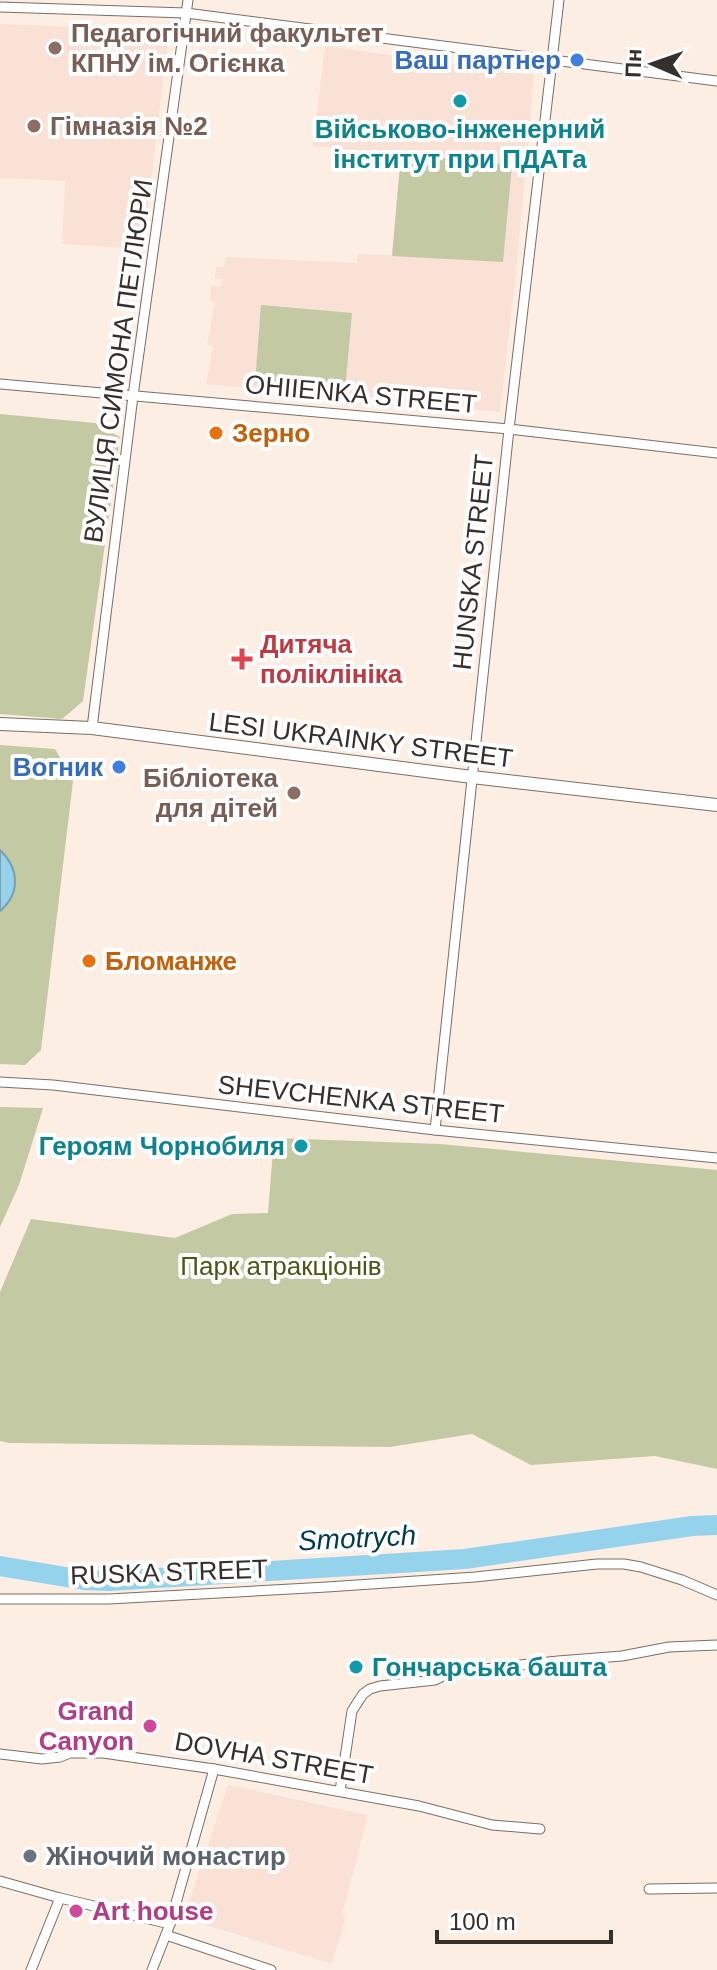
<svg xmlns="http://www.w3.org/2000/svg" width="717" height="1970" font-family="Helvetica,sans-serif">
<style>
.education{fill:#f9e1d6}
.green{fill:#c3c9a3}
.water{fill:#95d3ed;stroke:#78a2b3;stroke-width:2}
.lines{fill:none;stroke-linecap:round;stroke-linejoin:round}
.river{stroke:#95d3ed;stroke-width:20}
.minor-casing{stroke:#7b6e65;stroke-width:11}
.tertiary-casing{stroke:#7b6e65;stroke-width:14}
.minor{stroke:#fff;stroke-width:9}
.tertiary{stroke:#fff;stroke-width:12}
.education-dot{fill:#8d6e63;stroke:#fff;stroke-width:3}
.shop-dot{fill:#3f7fe0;stroke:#fff;stroke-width:3}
.culture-dot{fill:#0f9aa8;stroke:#fff;stroke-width:3}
.food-dot{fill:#e8710a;stroke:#fff;stroke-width:3}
.health-dot{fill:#e0444e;stroke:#fff;stroke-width:3}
.hotel-dot{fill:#d1479c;stroke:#fff;stroke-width:3}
.worship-dot{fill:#6b7280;stroke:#fff;stroke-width:3}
.labels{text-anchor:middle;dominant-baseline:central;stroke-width:8;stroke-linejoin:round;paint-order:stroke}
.education-label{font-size:26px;font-weight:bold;fill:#785e54;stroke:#fff;text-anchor:start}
.shop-label{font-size:26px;font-weight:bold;fill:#366cbe;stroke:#fff;text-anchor:end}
.culture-label{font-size:26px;font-weight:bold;fill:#0d838f;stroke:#fff}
.street-label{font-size:26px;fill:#36302c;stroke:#fff}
.food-label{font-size:26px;font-weight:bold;fill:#c56008;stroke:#fff;text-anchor:start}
.health-label{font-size:26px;font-weight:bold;fill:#be3a42;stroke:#fff;text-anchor:start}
.park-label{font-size:26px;fill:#4e5518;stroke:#fff}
.hotel-label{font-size:26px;font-weight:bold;fill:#b23c85;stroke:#fff;text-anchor:end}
.worship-label{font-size:26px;font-weight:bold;fill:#5b616d;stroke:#fff;text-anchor:start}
.water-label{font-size:28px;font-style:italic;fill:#003a4c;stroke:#fff}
</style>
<rect width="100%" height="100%" fill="#fdeee3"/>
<g class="education">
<path d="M 0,24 L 169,31 L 143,249 L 62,244 L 65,181 L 0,178 Z"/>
<path d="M 325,46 L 534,75 L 517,263 L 500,412 L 206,384 L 213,346 L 207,345 L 215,302 L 210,301 L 211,286 L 221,286 L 222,279 L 215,278 L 216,267 L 224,267 L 226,257 L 357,263 L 358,254 L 392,255 L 401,154 L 313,146 Z"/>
<path d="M 228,1785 L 368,1815 L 342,1915 L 346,1917 L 332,1964 L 184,1918 Z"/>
</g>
<g class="green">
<path d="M 401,154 L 512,165 L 503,262 L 392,256 Z"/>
<path d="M 261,305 L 352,313 L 345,391 L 255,383 Z"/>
<path d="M 0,414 L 95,423 L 120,437 L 83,701 L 62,719 L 0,714 Z"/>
<path d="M 0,745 L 55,749 L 73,781 L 41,1050 L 25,1065 L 0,1064 Z"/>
<path d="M 0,1107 L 43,1108 L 19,1185 L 0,1227 Z"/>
<path d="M 274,1138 L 440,1144 L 717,1170 L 717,1469 L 655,1456 L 531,1465 L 472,1434 L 390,1447 L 9,1443 L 0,1441 L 0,1292 L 31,1219 L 175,1238 L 232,1214 L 268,1213 Z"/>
</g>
<path class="water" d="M 0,850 C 19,868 21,893 0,911 Z"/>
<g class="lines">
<path class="river" d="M 0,1566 L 84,1580 L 109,1581 L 465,1559 L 692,1526 L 717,1525"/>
<g class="minor-casing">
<g id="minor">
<path d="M 0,7 L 186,13 L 717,81"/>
<path d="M 0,384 L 509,429 L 717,453"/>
<path d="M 92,728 L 133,396 L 188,0"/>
<path d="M 0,1082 L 53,1085 L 435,1130 L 717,1158"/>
<path d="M 435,1130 L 509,429 L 559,0"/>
<path d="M 0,1599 L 109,1599 L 327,1587 L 475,1577 L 597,1564 L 624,1564 L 641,1567 L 682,1580 L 717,1595"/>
<path d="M 0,1754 L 42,1759 L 60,1757 L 70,1753 L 103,1753 L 214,1769 L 419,1806 L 492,1825 L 540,1829"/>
<path d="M 340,1791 L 352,1711 L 363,1694 L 370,1689 L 380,1686 L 435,1680 L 447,1674 L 465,1671 L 558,1661 L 622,1656 L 669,1647 L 717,1645"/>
<path d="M 0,1881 L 60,1898 L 170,1924"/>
<path d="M 649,1889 L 717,1888"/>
<path d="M 166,1935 L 271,1970"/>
<path d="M 31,1970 L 60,1898"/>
<path d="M 152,1970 L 170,1924 L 214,1769"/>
</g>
</g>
<g class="tertiary-casing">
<path id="tertiary" d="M 0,724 L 92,728 L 472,777 L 717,805"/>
</g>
<use href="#minor" class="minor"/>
<use href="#tertiary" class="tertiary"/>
</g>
<g class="education-dot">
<circle cx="55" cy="48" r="8"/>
<circle cx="34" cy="126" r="8"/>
<circle cx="294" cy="793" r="8"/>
</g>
<g class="shop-dot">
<circle cx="577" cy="60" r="8"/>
<circle cx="119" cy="767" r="8"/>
</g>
<g class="culture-dot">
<circle cx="460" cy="101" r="8"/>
<circle cx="301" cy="1146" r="8"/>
<circle cx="356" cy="1667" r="8"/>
</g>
<g class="food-dot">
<circle cx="216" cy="433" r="8"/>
<circle cx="89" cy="961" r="8"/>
</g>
<path class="health-dot" d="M238 647h8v8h8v8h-8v8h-8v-8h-8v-8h8z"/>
<g class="hotel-dot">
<circle cx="150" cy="1726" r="8"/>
<circle cx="76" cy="1911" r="8"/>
</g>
<circle class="worship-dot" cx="30" cy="1856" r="8"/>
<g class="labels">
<g class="education-label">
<text x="71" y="33">Педагогічний факультет<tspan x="71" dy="30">КПНУ ім. Огієнка</tspan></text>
<text x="50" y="126">Гімназія №2</text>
<text x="278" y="778" text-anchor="end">Бібліотека<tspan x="278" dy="30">для дітей</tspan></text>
</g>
<g class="shop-label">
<text x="561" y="60">Ваш партнер</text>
<text x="103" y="767">Вогник</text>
</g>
<g class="culture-label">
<text x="460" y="129">Військово-інженерний<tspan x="460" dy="30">інститут при ПДАТа</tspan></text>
<text x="285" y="1146" text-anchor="end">Героям Чорнобиля</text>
<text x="372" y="1667" text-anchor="start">Гончарська башта</text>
</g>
<g class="street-label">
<text transform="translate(118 361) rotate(-82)">ВУЛИЦЯ СИМОНА ПЕТЛЮРИ</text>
<text transform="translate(361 394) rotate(5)">OHIIENKA STREET</text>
<text transform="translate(473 562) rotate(-84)">HUNSKA STREET</text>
<text transform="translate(361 740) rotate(7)">LESI UKRAINKY STREET</text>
<text transform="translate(361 1099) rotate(6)">SHEVCHENKA STREET</text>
<text transform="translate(169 1572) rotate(-2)">RUSKA STREET</text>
<text transform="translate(274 1758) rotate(10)">DOVHA STREET</text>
</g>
<g class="food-label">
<text x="232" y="433">Зерно</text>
<text x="105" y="961">Бломанже</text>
</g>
<g class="health-label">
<text x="260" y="644">Дитяча<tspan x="260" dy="30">поліклініка</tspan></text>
</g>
<g class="park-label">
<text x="281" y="1266">Парк атракціонів</text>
</g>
<g class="hotel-label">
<text x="134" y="1711">Grand<tspan x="134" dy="30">Canyon</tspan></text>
<text x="92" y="1911" text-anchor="start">Art house</text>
</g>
<g class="worship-label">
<text x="46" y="1856">Жіночий монастир</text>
</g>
<g class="water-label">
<text transform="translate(357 1538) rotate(-3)">Smotrych</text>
</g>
</g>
<g transform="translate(653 64) rotate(272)" stroke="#ffffff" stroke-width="6" paint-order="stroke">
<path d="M0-6L14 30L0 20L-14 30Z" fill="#36302c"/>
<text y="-12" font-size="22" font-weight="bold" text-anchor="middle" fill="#36302c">Пн</text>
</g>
<path d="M437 1930v12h174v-12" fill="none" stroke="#36302c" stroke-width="4"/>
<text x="449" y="1930" font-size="24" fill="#36302c" stroke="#ffffff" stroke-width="6" paint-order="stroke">100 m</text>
</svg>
